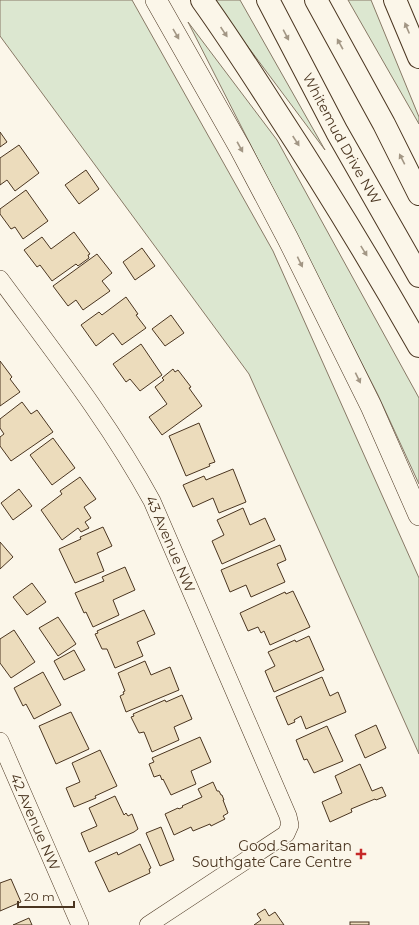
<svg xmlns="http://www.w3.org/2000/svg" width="419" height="925" font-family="Montserrat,sans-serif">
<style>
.green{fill:#dce7d0;stroke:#887966}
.building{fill:#ecdcbc;stroke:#4a3520}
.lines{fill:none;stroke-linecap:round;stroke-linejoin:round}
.minor-casing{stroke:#4a3520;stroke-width:18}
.tertiary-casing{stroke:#4a3520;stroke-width:22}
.motorway-casing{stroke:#4a3520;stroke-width:24}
.minor{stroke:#fbf6e9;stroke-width:17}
.tertiary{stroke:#fbf6e9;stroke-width:21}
.motorway{stroke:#fbf6e9;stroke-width:22}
.oneway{fill:#a29684}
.poi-dot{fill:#c62828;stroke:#fbf6e9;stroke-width:1.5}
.labels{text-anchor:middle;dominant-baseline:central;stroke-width:3;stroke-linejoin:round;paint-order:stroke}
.street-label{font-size:14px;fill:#4a3520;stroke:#fbf6e9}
.poi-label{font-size:14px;fill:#4a3520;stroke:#fbf6e9;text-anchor:end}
</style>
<rect width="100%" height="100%" fill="#fbf6e9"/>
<g class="green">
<path d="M 0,0 L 132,0 L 273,251 L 419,578 L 419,754 L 249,374 L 0,36 Z"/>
<path d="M 213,0 L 240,0 L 325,150 Z"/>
<path d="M 348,0 L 371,0 L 419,117 L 419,124 Z"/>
<path d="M 188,22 L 277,140 L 419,398 L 419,484 L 378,395 Z"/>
</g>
<g class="building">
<path d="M 0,132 L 7,142 L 0,147 Z"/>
<path d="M 19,145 L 39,173 L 15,191 L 7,180 L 0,185 L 0,158 Z"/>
<path d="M 86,170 L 99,189 L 79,204 L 65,185 Z"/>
<path d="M 26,190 L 48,221 L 23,239 L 15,227 L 11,229 L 0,214 L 0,209 Z"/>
<path d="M 74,232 L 90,254 L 88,255 L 89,258 L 78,266 L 76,264 L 52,281 L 40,265 L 37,267 L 24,250 L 42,237 L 51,249 Z"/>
<path d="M 142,248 L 155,266 L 135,280 L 123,262 Z"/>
<path d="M 97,254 L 112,273 L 102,281 L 110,291 L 83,310 L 76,300 L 68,306 L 53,286 Z"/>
<path d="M 126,297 L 138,314 L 136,315 L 146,328 L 122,345 L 113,333 L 96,346 L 81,325 L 99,312 L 102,315 Z"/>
<path d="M 171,315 L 184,333 L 165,346 L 152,329 Z"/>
<path d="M 141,344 L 162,375 L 140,391 L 130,379 L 126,382 L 113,364 Z"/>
<path d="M 0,361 L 12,377 L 10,379 L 20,392 L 0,406 Z"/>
<path d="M 173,369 L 175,372 L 178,370 L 191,387 L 189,388 L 202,406 L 162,435 L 149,417 L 167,404 L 155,387 L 164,380 L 162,378 Z"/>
<path d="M 22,402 L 31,414 L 37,410 L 53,432 L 11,461 L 0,446 L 0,437 L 4,434 L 0,428 L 0,419 Z"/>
<path d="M 199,423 L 215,462 L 209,464 L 210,466 L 186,476 L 169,436 Z"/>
<path d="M 53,438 L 75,468 L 52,485 L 30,455 Z"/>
<path d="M 233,469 L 246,502 L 219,513 L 213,498 L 193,507 L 183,485 L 204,476 L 206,480 Z"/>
<path d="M 80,477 L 96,499 L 84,507 L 91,518 L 85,522 L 89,528 L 81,532 L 78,528 L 62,540 L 41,510 L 62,494 L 60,491 Z"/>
<path d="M 19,489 L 32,506 L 13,520 L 1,503 Z"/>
<path d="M 243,508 L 250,525 L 265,518 L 275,540 L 222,564 L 212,541 L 224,535 L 217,520 Z"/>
<path d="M 103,527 L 112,546 L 97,553 L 104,571 L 75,583 L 59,549 L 81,539 L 80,537 Z"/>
<path d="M 0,542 L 13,557 L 0,569 Z"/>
<path d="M 280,545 L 286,560 L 277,564 L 285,582 L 251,597 L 246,585 L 230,592 L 221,570 Z"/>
<path d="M 125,567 L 135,590 L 113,600 L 119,615 L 93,627 L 86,612 L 84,613 L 75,593 L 104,581 L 102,577 Z"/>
<path d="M 32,583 L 46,602 L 27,615 L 13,597 Z"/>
<path d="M 293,591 L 310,627 L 270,645 L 264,631 L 261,633 L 258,627 L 248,631 L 240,613 L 285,592 L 286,594 Z"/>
<path d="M 144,610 L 155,634 L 137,642 L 143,656 L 115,668 L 107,649 L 102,649 L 95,634 L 98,633 L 97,631 Z"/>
<path d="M 58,617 L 76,644 L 58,656 L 39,628 Z"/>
<path d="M 14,630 L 35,662 L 11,678 L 0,663 L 0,639 Z"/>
<path d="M 309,636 L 324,670 L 274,692 L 265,671 L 275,666 L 268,652 L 295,640 L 296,642 Z"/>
<path d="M 74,650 L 85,670 L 64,680 L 54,661 Z"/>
<path d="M 145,661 L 151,675 L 170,667 L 179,690 L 126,712 L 120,696 L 124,694 L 123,692 L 125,691 L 118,673 Z"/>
<path d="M 43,672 L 61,705 L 34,719 L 26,704 L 23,706 L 14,688 Z"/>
<path d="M 322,677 L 330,696 L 338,692 L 346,712 L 306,729 L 301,716 L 294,720 L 295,722 L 288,725 L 276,697 Z"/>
<path d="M 182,695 L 192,719 L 174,727 L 179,740 L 152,752 L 144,732 L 139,733 L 131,717 L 134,716 L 133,714 L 165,700 L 166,702 Z"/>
<path d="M 71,712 L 89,749 L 56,764 L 39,726 Z"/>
<path d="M 376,725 L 386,748 L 365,758 L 355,735 Z"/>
<path d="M 327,726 L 343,761 L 314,773 L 307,759 L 304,760 L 296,740 Z"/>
<path d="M 200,737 L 211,762 L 191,771 L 196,784 L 171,795 L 163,779 L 162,780 L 160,775 L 154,777 L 149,764 L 154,762 L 152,758 Z"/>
<path d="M 100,750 L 117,786 L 95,796 L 96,798 L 74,807 L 66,788 L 80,782 L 72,763 Z"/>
<path d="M 360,764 L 372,791 L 382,787 L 386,796 L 376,800 L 375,799 L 351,809 L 352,812 L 330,822 L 322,802 L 342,793 L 335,776 Z"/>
<path d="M 213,782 L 217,791 L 219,791 L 221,795 L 222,795 L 224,800 L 223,800 L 228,813 L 223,816 L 225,819 L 211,826 L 210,824 L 193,831 L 191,827 L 174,835 L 165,814 L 178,808 L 179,809 L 183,807 L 182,806 L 202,797 L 198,789 Z"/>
<path d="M 115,796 L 124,815 L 126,813 L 128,816 L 132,814 L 138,829 L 134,832 L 89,852 L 81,833 L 97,826 L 89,808 Z"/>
<path d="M 161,827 L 174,860 L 160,866 L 146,833 Z"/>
<path d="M 140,844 L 151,868 L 149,869 L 150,873 L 109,892 L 95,862 L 117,852 L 118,855 Z"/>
<path d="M 11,879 L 21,902 L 0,911 L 0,883 Z"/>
<path d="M 265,909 L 269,916 L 275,912 L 284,925 L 254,925 L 261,920 L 257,914 Z"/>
<path d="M 29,918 L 32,925 L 13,925 Z"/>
<rect x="350" y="922" width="19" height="3"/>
</g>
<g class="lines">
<g class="minor-casing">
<g id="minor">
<path id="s1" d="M 0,279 C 53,351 109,422 152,501 L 288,816 L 290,825 L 286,834 L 148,925"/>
<path id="s2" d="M 0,741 L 80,925"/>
</g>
</g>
<g class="tertiary-casing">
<path id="tertiary" d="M 156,0 L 240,148 L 288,239 L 371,406 L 419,515"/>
</g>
<g class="motorway-casing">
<g id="motorway">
<path d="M 202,0 C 227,35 251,72 274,108 C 325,186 373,265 419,346"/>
<path id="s3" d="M 268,0 L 337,132 L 419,276"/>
<path d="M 316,0 L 384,124 L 419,194"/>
<path d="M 395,0 L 419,57"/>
</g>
</g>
<use href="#minor" class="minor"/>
<use href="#tertiary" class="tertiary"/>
<use href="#motorway" class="motorway"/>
</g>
<defs><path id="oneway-solid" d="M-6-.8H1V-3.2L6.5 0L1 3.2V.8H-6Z"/></defs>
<g class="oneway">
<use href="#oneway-solid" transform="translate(407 28) rotate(-113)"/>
<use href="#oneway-solid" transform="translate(224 32) rotate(56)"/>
<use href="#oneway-solid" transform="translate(176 34) rotate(60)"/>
<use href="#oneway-solid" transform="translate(286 35) rotate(62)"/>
<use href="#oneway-solid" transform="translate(340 44) rotate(-119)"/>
<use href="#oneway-solid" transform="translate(296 141) rotate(57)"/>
<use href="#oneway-solid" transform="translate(240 147) rotate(61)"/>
<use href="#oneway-solid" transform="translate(402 159) rotate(-117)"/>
<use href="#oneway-solid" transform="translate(364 251) rotate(58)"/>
<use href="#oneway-solid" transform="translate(300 262) rotate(64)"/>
<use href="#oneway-solid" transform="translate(358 378) rotate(64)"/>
</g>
<path class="poi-dot" d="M359 848h4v4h4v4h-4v4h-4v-4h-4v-4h4z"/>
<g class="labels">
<g class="street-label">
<text stroke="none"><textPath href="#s3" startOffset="157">Whitemud Drive NW</textPath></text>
<text stroke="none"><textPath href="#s1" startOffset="316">43 Avenue NW</textPath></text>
<text stroke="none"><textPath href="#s2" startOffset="88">42 Avenue NW</textPath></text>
</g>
<g class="poi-label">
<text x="352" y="846">Good Samaritan<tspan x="352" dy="16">Southgate Care Centre</tspan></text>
</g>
</g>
<path d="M18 901v6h56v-6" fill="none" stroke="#4a3520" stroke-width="2"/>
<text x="24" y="901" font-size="12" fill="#4a3520" stroke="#fbf6e9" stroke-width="3" paint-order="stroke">20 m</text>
</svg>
